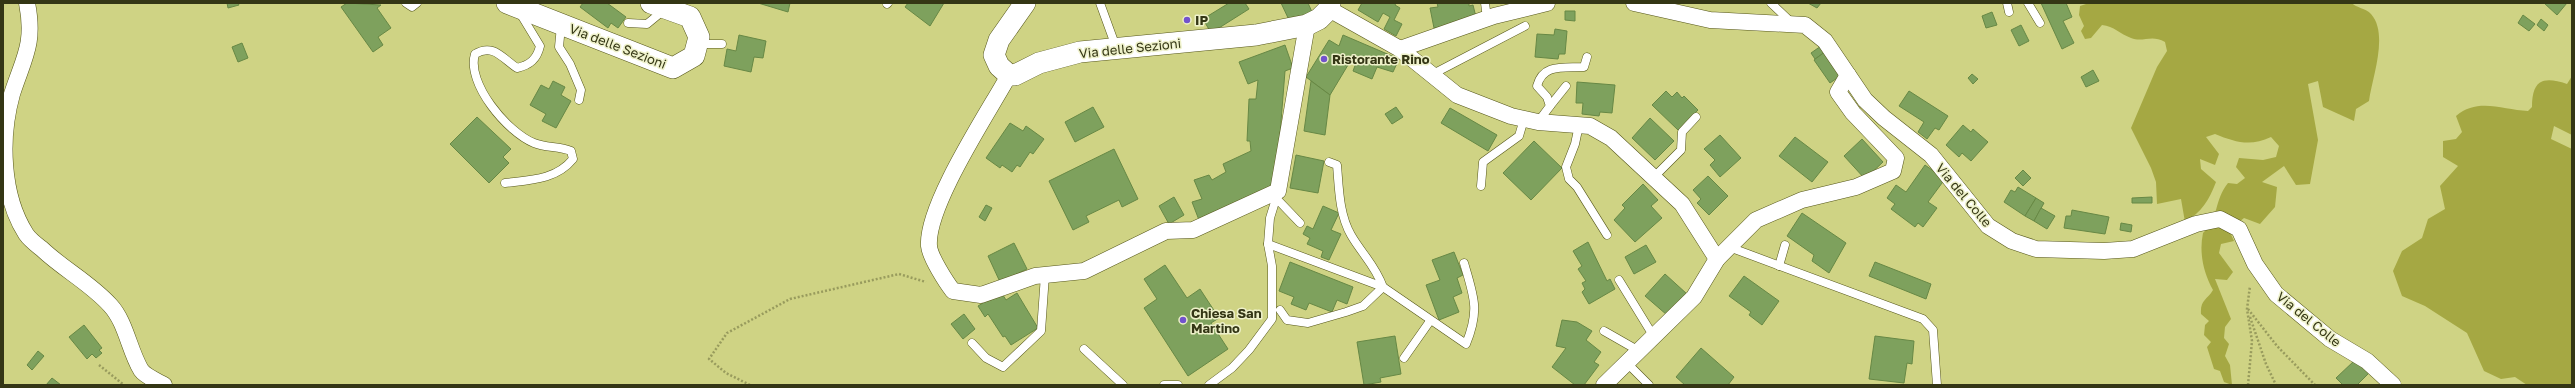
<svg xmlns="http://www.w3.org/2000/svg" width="2575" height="388" font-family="'Golos Text',sans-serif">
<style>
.green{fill:#a5a843}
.building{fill:#7ea15d;stroke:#678845}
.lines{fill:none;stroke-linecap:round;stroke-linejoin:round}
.service-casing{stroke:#555619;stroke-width:9}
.minor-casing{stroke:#555619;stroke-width:17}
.tertiary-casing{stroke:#555619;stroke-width:22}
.path{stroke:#989b5d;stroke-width:2.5;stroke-dasharray:2 2;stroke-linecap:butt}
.service{stroke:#fff;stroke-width:8}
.minor{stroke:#fff;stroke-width:16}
.tertiary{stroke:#fff;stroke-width:21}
.poi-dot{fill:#7253cd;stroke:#eef1ca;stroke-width:1.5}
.labels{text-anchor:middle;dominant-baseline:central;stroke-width:3;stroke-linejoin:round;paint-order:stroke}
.poi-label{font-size:13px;font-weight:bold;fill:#343615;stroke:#eef1ca;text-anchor:start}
.street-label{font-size:13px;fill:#343615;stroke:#eef1ca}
</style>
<rect width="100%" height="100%" fill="#cfd384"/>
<g class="green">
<path d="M 2089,3 L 2352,3 C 2356,8 2366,8 2371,14 C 2389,34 2372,78 2369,101 L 2356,109 L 2354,121 L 2323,107 L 2318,81 L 2308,84 L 2318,140 L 2310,184 L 2296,185 L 2284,166 L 2262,182 L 2277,187 L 2275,207 L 2260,224 L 2244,218 L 2229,230 L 2234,241 L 2221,244 L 2219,253 L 2233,272 L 2227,280 L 2215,279 L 2231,319 L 2225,327 L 2224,338 L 2229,344 L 2225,356 L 2230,365 L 2232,385 L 2224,382 L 2220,371 L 2214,369 L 2207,347 L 2211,342 L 2204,335 L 2205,325 L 2209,321 L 2201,314 C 2200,300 2207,300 2213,290 C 2203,272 2199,252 2203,233 C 2219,219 2214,200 2228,183 L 2237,184 L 2245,178 L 2236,167 L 2239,158 L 2263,160 L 2276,157 L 2279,146 L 2271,137 C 2250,147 2235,142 2215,134 L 2206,137 L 2219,154 L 2215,165 L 2200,159 L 2201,169 L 2216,182 C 2209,200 2202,212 2185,222 L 2181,199 L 2157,204 L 2156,182 L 2151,168 L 2131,128 L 2157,67 L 2167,51 L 2165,42 C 2151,34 2143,43 2131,38 C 2120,34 2114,26 2102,25 L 2091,38 L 2085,39 L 2081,31 L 2084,26 L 2079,15 L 2080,6 Z"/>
<path d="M 2572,76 L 2572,135 L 2554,126 L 2551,139 L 2572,149 L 2572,385 L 2527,385 L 2515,377 L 2501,379 L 2484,371 L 2467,333 L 2425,306 L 2402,296 L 2393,271 L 2402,251 L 2422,238 L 2428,219 L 2445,209 L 2440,186 L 2458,166 L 2443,157 L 2443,141 L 2456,139 L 2462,132 L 2456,116 C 2478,97 2503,110 2528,111 L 2532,107 C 2532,80 2543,76 2567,84 Z"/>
</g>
<g class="building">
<path d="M 227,3 L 238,3 L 239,5 L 228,8 Z"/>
<path d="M 347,3 L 381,5 L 377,8 L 391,28 L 378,37 L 383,45 L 373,52 L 341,7 Z"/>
<path d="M 583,3 L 607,3 L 626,17 L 618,28 L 611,23 L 608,28 L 580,7 Z"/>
<path d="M 758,3 L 790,3 L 788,12 Z"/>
<path d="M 908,3 L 944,3 L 930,26 L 905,7 Z"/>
<path d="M 1229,3 L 1245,3 L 1249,9 L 1211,33 L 1203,19 Z"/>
<path d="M 1281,3 L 1308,3 L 1312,12 L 1290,22 Z"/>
<path d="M 1362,3 L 1396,3 L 1395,5 L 1400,8 L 1394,20 L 1402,24 L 1396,36 L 1384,29 L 1390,17 L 1383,13 L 1378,22 L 1358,10 Z"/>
<path d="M 1437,3 L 1469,3 L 1469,6 L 1473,5 L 1477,21 L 1434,28 L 1430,8 L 1438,7 Z"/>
<path d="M 1808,3 L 1821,3 L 1817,8 Z"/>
<path d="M 2041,3 L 2066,3 L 2072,17 L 2063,21 L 2074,43 L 2062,49 Z"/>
<path d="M 2544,3 L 2567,3 L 2557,15 Z"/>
<path d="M 1565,11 L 1575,11 L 1575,21 L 1565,20 Z"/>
<path d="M 1992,12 L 1997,25 L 1986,28 L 1982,16 Z"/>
<path d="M 2523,15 L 2535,24 L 2529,31 L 2518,23 Z"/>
<path d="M 2541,19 L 2548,25 L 2544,31 L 2537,25 Z"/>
<path d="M 2021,25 L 2029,41 L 2019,46 L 2011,30 Z"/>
<path d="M 1555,29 L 1567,31 L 1565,54 L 1559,54 L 1558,59 L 1535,57 L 1537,34 L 1554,35 Z"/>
<path d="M 739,35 L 766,41 L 763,58 L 754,57 L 751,72 L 724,66 L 727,49 L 736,51 Z"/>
<path d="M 1343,35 L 1399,59 L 1393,72 L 1377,67 L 1372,79 L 1353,71 L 1356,63 L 1351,60 L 1330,95 L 1306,77 L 1329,40 L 1339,46 Z"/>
<path d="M 242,43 L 248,58 L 238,62 L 232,47 Z"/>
<path d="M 1285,45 L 1293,68 L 1285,71 L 1276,185 L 1199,220 L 1192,202 L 1202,199 L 1194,180 L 1209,175 L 1212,180 L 1226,172 L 1223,164 L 1251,151 L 1250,141 L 1247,141 L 1249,99 L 1256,99 L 1258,80 L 1248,84 L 1239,62 Z"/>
<path d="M 1821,46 L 1825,52 L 1815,59 L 1811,53 Z"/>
<path d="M 1826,51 L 1843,74 L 1830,83 L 1814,60 Z"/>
<path d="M 2093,70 L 2099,81 L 2086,87 L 2081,77 Z"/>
<path d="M 1972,74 L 1978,79 L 1973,84 L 1968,78 Z"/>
<path d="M 553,81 L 565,87 L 561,95 L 571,101 L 556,128 L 542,121 L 546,114 L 530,105 L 541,85 L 549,89 Z"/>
<path d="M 1311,81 L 1330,95 L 1325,135 L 1304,131 Z"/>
<path d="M 1577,82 L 1615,85 L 1612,113 L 1600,112 L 1599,116 L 1582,114 L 1583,103 L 1576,103 Z"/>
<path d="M 1666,91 L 1672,97 L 1677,92 L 1682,98 L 1684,96 L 1698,110 L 1678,130 L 1652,105 Z"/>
<path d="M 1909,91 L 1948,116 L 1939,130 L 1935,128 L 1927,139 L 1918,132 L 1924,122 L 1899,106 Z"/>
<path d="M 1093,107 L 1104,127 L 1075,142 L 1065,122 Z"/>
<path d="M 1396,107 L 1403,117 L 1392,124 L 1385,114 Z"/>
<path d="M 1450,108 L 1497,135 L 1488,151 L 1441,123 Z"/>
<path d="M 477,117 L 511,149 L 503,157 L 509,163 L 489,183 L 450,144 Z"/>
<path d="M 1650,118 L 1674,141 L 1655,160 L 1632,138 Z"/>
<path d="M 1010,123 L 1023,131 L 1026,126 L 1044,139 L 1033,154 L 1030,152 L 1020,167 L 1017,165 L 1012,172 L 1002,165 L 1000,168 L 986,158 Z"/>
<path d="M 1963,125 L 1971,132 L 1973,129 L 1988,142 L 1971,161 L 1962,153 L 1959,157 L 1946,145 Z"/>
<path d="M 1720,135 L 1741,158 L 1720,177 L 1710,165 L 1715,160 L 1704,149 Z"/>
<path d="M 1795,137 L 1828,162 L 1812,182 L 1779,156 Z"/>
<path d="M 1862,139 L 1883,162 L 1865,179 L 1844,156 Z"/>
<path d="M 1534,141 L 1562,168 L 1531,200 L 1503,173 Z"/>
<path d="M 1114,149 L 1138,199 L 1122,207 L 1119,200 L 1086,216 L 1089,222 L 1073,230 L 1049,181 Z"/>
<path d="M 1296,155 L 1324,161 L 1318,193 L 1290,188 Z"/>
<path d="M 1925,165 L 1945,179 L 1928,202 L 1937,208 L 1923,227 L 1918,223 L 1915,227 L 1891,209 L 1895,204 L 1887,198 L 1896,185 L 1906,192 Z"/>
<path d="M 2023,170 L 2031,178 L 2023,186 L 2015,178 Z"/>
<path d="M 1708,176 L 1728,196 L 1709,215 L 1697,203 L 1701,199 L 1693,190 Z"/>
<path d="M 1643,184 L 1658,200 L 1651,206 L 1662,218 L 1635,242 L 1614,220 L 1625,208 L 1622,205 Z"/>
<path d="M 2018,187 L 2036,198 L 2025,216 L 2004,202 L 2011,190 L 2015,192 Z"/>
<path d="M 1174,197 L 1184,215 L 1169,224 L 1159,206 Z"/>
<path d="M 2152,197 L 2152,203 L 2132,203 L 2132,198 Z"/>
<path d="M 2036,198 L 2044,203 L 2034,221 L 2025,216 Z"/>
<path d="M 986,205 L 992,208 L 985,221 L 979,217 Z"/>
<path d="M 1323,206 L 1339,213 L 1331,230 L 1341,234 L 1329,260 L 1321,257 L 1323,251 L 1307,244 L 1310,238 L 1303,234 L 1307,226 L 1313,229 Z"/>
<path d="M 2041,208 L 2055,216 L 2047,229 L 2034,221 Z"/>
<path d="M 2072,210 L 2109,217 L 2105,234 L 2064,228 L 2066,216 L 2071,216 Z"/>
<path d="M 1802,213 L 1846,243 L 1829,273 L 1812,261 L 1814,255 L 1787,236 Z"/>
<path d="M 2121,223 L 2132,225 L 2131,232 L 2120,230 Z"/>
<path d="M 1588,242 L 1607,281 L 1610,279 L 1615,289 L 1589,304 L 1582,292 L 1585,289 L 1582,283 L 1586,281 L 1578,269 L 1582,266 L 1573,251 Z"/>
<path d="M 1014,243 L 1027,269 L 1000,282 L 988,256 Z"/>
<path d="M 1646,245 L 1656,262 L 1634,274 L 1625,257 Z"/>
<path d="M 1454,252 L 1463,275 L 1457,278 L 1462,293 L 1453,297 L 1459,312 L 1439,320 L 1426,285 L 1440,280 L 1432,260 Z"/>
<path d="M 1290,262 L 1353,287 L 1347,304 L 1337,300 L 1332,312 L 1309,303 L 1306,310 L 1291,304 L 1294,297 L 1279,291 Z"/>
<path d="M 1875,262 L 1931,284 L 1926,299 L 1869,276 Z"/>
<path d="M 1165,265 L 1187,298 L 1200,289 L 1219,318 L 1211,323 L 1228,349 L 1188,376 L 1144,308 L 1157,299 L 1144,279 Z"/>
<path d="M 1665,274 L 1687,294 L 1667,315 L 1645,296 Z"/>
<path d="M 1744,276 L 1779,301 L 1762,325 L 1749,315 L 1751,312 L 1729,296 Z"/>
<path d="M 1001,292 L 1006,300 L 1017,293 L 1038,328 L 1011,345 L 1005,336 L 1003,337 L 988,314 L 985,317 L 978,306 Z"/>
<path d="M 964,314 L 975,329 L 963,339 L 951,324 Z"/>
<path d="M 1562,320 L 1577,322 L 1592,331 L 1586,340 L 1601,352 L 1594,362 L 1599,365 L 1584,385 L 1575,385 L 1552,367 L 1566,348 L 1556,346 Z"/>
<path d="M 84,325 L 102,348 L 99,350 L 102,353 L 96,358 L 92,354 L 87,359 L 69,337 Z"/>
<path d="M 1395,336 L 1401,374 L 1380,378 L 1381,382 L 1364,385 L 1357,342 Z"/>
<path d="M 1875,336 L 1914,341 L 1912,364 L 1907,363 L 1904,383 L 1869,379 Z"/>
<path d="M 1701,348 L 1734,377 L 1728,385 L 1685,385 L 1676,377 Z"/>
<path d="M 38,351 L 44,356 L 32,370 L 27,365 Z"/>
<path d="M 2354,361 L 2371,371 L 2357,385 L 2343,385 L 2336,378 Z"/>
<path d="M 52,378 L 61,385 L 46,385 Z"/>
</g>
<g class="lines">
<g class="service-casing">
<g id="service">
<path d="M 406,3 L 412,7 L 417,3"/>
<path d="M 1100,3 L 1116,47"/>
<path d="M 1485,3 L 1487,18"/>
<path d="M 1771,3 L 1792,23"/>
<path d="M 2007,3 L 2009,12"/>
<path d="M 2028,3 L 2040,23"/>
<path d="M 887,4 L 888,3"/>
<path d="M 628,23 L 647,24 L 664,10"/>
<path d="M 561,26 L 559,47 L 570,64 L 581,90 L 579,100"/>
<path d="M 697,44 L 722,44"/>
<path d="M 1431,75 L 1525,26"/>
<path d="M 1550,106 L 1566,86"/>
<path d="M 1538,122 L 1550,106 L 1547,97 L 1537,86 C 1543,63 1564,68 1584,67 L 1587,57"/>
<path d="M 1579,125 L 1575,144 L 1566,167 L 1569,179 L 1577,187 L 1607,235"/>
<path d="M 1654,177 L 1681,150 L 1682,132 L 1696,117"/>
<path d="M 505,183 C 530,180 556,180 573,159 L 571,151 C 559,146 546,148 534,143 C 507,132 466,83 475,54 C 493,43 502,58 517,68 C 530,65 537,59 540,46 L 520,13"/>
<path d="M 1481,186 L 1483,162 L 1519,136 L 1524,119"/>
<path d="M 1276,198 L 1300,223"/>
<path d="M 1268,244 L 1383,287 L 1466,344 C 1480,310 1474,297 1464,263"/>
<path d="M 1729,247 L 1923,319 L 1933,330 L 1937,385"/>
<path d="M 1779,266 L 1785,245"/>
<path d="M 1619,280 L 1654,337"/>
<path d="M 1280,310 L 1287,320 L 1308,323 L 1346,312 L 1363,306 L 1383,287 C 1375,265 1362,254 1351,235 C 1339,214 1339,188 1337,165 L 1329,162"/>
<path d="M 1604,331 L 1639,351"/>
<path d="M 972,343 L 986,358 L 1003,367 L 1041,331 L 1045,275"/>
<path d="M 1084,349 L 1123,385"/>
<path d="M 1404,358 L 1430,321"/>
<path d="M 1627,363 L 1649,385"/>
<path d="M 1164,385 L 1178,385"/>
<path d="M 1209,385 L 1232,368 L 1249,350 L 1272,319 L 1272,266 L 1268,244 L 1270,218 L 1278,192"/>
</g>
</g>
<g class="minor-casing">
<g id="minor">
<path d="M 27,3 C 35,44 24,57 12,94 C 0,137 1,195 26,234 C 30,240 37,245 42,249 C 63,269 90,283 110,305 C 126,322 129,350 141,370 C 145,376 157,381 164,385"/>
<path d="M 1634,3 L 1710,20 L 1805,25 L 1825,41 L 1865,100 L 1884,118 L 1931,155 L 1988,226 L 2012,241 L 2036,249 L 2104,251 L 2133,249 L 2196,224 L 2220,219 L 2239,229 L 2255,264 L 2276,294 L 2330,339 L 2367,361 L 2393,385"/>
<path d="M 1329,9 L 1400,49 L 1494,16 L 1547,3"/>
<path d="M 1400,49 L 1457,95 L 1511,116 L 1538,122 L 1590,126 L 1611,138 L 1682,204 L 1717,259"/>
<path d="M 1009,75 C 988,113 926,206 929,246 C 930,257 946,282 953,291 L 981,295 L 1035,276 L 1084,271 L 1166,231 L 1193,230 L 1278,191 L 1307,25"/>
<path d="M 1604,385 L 1694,297 L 1717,259 L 1756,220 L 1802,200 L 1856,187 L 1893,171 L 1896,158 L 1853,113 L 1838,92 L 1848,75"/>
</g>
</g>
<g class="tertiary-casing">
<g id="tertiary">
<path d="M 507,3 L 673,68 L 694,56 L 699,37 L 690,17 L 651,3"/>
<path d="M 1025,3 L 999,40 L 994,55 L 999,66 L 1009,75 L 1015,75 L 1039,63 L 1080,52 L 1256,35 L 1307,25 L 1319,19 L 1329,9 L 1330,3"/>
</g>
</g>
<g class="path">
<path d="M 2248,309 L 2277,346 L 2315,385"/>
<path d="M 2250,317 L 2266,364 L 2276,385"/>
<path d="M 99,365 L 124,385"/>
<path d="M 750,385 L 726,373 L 709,359 L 727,333 L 790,299 L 899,274 L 926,282"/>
<path d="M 2248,385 L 2252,341 L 2247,309 L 2250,286"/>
</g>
<use href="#service" class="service"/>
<use href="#minor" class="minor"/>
<use href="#tertiary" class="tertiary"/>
</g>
<g class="poi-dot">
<circle cx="1187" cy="20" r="4"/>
<circle cx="1324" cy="59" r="4"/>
<circle cx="1183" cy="320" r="4"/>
</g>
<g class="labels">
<g class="poi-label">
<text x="1195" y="20">IP</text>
<text x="1332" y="59">Ristorante Rino</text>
<text x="1191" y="313">Chiesa San<tspan x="1191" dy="15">Martino</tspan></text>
</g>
<g class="street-label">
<text transform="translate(618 46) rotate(21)">Via delle Sezioni</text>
<text transform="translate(1130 48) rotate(-6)">Via delle Sezioni</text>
<text transform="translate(1964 195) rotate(50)">Via del Colle</text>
<text transform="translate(2309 319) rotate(39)">Via del Colle</text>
</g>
</g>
<rect width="2575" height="388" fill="none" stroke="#343615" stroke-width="8"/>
</svg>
